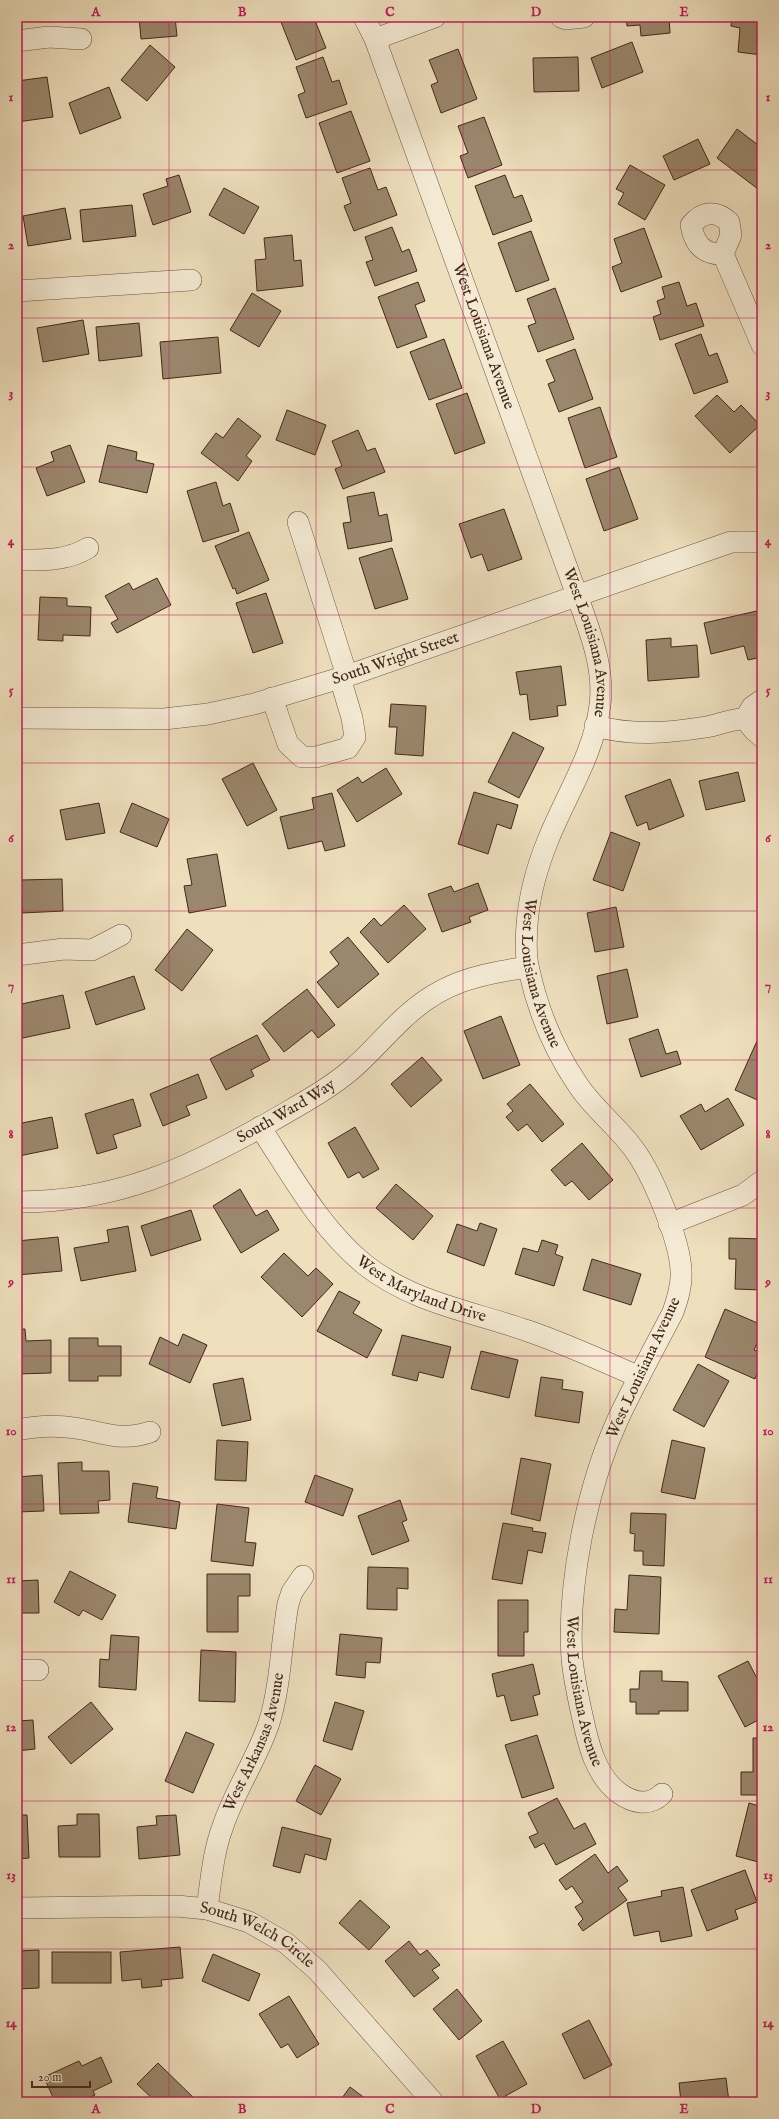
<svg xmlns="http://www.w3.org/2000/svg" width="779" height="2119" font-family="'IM FELL English',serif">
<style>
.building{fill:#9b876d;stroke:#422817}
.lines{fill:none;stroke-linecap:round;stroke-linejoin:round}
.minor-casing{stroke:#6d5640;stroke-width:22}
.minor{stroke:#f4ead4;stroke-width:21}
.grid{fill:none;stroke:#c2185b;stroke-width:1;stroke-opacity:0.55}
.labels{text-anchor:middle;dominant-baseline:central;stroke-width:3;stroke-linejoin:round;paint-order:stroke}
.street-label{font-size:16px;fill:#422817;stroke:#f4ead4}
.neatline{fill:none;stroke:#c2185b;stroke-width:1.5}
.grid-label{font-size:13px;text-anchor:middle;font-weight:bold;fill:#c2185b}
</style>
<rect width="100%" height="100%" fill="#eedfbd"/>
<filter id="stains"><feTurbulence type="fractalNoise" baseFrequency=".005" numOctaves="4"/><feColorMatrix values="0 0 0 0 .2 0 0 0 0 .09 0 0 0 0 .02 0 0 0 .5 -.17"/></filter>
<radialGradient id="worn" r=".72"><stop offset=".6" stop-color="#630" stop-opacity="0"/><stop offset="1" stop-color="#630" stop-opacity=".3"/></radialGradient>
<g class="building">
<path d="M 139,17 L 175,17 L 177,36 L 141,39 Z"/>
<path d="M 279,17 L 318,17 L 314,18 L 326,48 L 296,60 Z"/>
<path d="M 626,17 L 669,17 L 670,33 L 641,36 L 640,25 L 627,26 Z"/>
<path d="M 732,17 L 762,17 L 762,55 L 738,52 L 740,28 L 731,26 Z"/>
<path d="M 632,42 L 643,72 L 602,88 L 591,58 Z"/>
<path d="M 150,45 L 175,67 L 147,101 L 121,80 Z"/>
<path d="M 458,49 L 477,99 L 441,113 L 431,85 L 438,82 L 429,60 Z"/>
<path d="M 323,57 L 332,82 L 339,80 L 347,104 L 306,118 L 298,95 L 305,92 L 296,67 Z"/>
<path d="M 578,57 L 579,91 L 534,92 L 533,58 Z"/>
<path d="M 47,77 L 53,117 L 17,122 L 17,81 Z"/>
<path d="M 109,87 L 121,118 L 80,134 L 69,103 Z"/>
<path d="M 351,111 L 370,161 L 337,173 L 319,123 Z"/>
<path d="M 484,117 L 502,165 L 468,178 L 460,156 L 468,153 L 458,126 Z"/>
<path d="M 737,129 L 762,148 L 762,183 L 758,189 L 717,158 Z"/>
<path d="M 698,139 L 710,164 L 674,180 L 663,156 Z"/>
<path d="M 630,165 L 665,185 L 645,220 L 618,204 L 624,193 L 616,189 Z"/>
<path d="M 370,168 L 378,190 L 386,187 L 397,215 L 354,231 L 344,206 L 351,203 L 342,178 Z"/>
<path d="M 179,175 L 191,212 L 153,225 L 143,194 L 168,186 L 166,179 Z"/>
<path d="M 505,175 L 514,198 L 522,195 L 532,221 L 493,235 L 475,186 Z"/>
<path d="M 224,188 L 259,207 L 244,234 L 209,215 Z"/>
<path d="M 132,205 L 136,236 L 83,242 L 80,210 Z"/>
<path d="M 65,208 L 71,239 L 28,246 L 23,216 Z"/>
<path d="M 392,227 L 402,252 L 409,249 L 417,271 L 375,286 L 366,262 L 373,260 L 365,237 Z"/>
<path d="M 644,228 L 662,277 L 621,292 L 612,267 L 622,263 L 614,239 Z"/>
<path d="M 531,231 L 549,280 L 516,292 L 498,243 Z"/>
<path d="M 292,235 L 294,261 L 301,260 L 303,286 L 257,291 L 255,260 L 266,259 L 264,238 Z"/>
<path d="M 418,282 L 425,301 L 415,305 L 427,337 L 397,348 L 378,297 Z"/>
<path d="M 679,282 L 687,306 L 696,303 L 704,326 L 660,340 L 653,317 L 661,314 L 657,301 L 665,298 L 662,287 Z"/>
<path d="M 555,288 L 574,339 L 538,352 L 528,326 L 536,323 L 527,299 Z"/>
<path d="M 252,293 L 281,311 L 259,347 L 230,330 Z"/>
<path d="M 83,320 L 89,354 L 43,362 L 37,328 Z"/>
<path d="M 139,323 L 142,356 L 99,361 L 96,327 Z"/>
<path d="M 701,334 L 709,356 L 717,353 L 728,382 L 694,394 L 675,344 Z"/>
<path d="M 218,337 L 221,373 L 163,379 L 160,342 Z"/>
<path d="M 444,339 L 462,388 L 429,400 L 410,352 Z"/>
<path d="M 575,349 L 593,399 L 559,412 L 548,384 L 555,381 L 546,360 Z"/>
<path d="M 467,393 L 485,443 L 455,454 L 436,404 Z"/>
<path d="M 717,395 L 734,412 L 741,405 L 760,425 L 730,453 L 695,416 Z"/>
<path d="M 600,407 L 617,457 L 585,468 L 568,418 Z"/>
<path d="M 287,410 L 326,425 L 315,455 L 276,440 Z"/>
<path d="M 238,418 L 261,436 L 246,456 L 252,461 L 238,481 L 201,453 L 216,433 L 223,438 Z"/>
<path d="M 358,430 L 367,451 L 375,448 L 385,472 L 343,489 L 335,469 L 342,466 L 332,441 Z"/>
<path d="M 70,445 L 85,482 L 47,496 L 36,468 L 54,461 L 51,452 Z"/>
<path d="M 108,445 L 137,452 L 136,460 L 154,464 L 147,493 L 99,482 Z"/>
<path d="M 619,467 L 638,519 L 604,531 L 586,479 Z"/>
<path d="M 216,482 L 223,506 L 230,503 L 239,531 L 203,542 L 187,491 Z"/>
<path d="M 374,492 L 379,516 L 387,514 L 392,541 L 348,549 L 343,523 L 351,522 L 347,497 Z"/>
<path d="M 504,509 L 522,559 L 488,571 L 482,554 L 471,558 L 459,524 Z"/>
<path d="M 249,532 L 269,580 L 237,594 L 235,588 L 233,589 L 215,546 Z"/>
<path d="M 392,548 L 408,599 L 375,609 L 359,558 Z"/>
<path d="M 157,578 L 171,605 L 117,633 L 111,623 L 118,619 L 105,596 L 129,583 L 133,590 Z"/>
<path d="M 266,593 L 283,643 L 253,653 L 236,603 Z"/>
<path d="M 40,597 L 67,598 L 67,606 L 91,607 L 90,636 L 63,635 L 63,641 L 38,640 Z"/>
<path d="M 761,610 L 762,657 L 748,660 L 744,646 L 711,654 L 704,623 Z"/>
<path d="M 671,638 L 671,647 L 697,645 L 699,677 L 648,681 L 646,640 Z"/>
<path d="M 561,666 L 566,705 L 557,706 L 558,716 L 530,720 L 527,694 L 520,695 L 516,672 Z"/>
<path d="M 391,704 L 426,706 L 423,756 L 395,754 L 397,727 L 389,727 Z"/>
<path d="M 513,732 L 544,748 L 519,798 L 488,782 Z"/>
<path d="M 253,763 L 277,810 L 247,826 L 222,779 Z"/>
<path d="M 386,768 L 402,794 L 357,822 L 337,790 L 358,777 L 362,783 Z"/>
<path d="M 738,772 L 745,801 L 706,810 L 699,781 Z"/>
<path d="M 670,779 L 684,816 L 649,830 L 647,822 L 637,826 L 625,796 Z"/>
<path d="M 474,792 L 518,805 L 511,829 L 497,824 L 488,854 L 458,844 Z"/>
<path d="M 332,793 L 345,846 L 325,851 L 322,841 L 288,849 L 280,817 L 314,809 L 312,798 Z"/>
<path d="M 99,803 L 105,833 L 66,840 L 60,810 Z"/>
<path d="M 132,803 L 169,819 L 157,847 L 120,832 Z"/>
<path d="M 611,832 L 640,843 L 623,891 L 593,880 Z"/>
<path d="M 217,854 L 226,906 L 189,913 L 184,886 L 192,885 L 187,859 Z"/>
<path d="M 62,879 L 63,911 L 22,913 L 21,880 Z"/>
<path d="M 478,883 L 488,910 L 469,917 L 471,922 L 442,932 L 428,894 L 451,886 L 454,892 Z"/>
<path d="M 404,905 L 426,929 L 388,963 L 360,932 L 374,918 L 381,926 Z"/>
<path d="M 616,907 L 624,947 L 595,952 L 587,913 Z"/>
<path d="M 187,929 L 213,950 L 182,991 L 155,970 Z"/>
<path d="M 348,937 L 379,974 L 338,1008 L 317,982 L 339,964 L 330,952 Z"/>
<path d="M 762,941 L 762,954 L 757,951 Z"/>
<path d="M 627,969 L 638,1017 L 607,1024 L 597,976 Z"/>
<path d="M 134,976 L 145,1009 L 96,1025 L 85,992 Z"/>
<path d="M 307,989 L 335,1025 L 318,1038 L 312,1030 L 284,1052 L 262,1024 Z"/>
<path d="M 63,995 L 70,1028 L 18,1039 L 17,1005 Z"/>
<path d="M 762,1002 L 762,1029 L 758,1028 Z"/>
<path d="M 501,1016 L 520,1065 L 483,1079 L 464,1031 Z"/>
<path d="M 658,1029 L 666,1054 L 677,1051 L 681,1064 L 641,1077 L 629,1039 Z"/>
<path d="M 257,1035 L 270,1060 L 251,1070 L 254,1076 L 226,1090 L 210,1059 Z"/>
<path d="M 757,1041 L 762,1043 L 762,1102 L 735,1090 Z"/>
<path d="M 422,1057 L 442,1080 L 411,1107 L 391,1084 Z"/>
<path d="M 198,1074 L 207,1098 L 186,1106 L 190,1115 L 163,1126 L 150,1094 Z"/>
<path d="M 530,1084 L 564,1124 L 542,1142 L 527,1124 L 518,1131 L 506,1117 L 513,1111 L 507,1104 Z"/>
<path d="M 728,1098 L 744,1125 L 701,1150 L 680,1116 L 701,1104 L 705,1112 Z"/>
<path d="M 133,1099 L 141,1126 L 113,1135 L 117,1148 L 97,1154 L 85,1114 Z"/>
<path d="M 52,1117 L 58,1148 L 19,1156 L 17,1147 L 17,1124 Z"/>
<path d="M 355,1127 L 379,1169 L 363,1178 L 359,1172 L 348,1178 L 328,1143 Z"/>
<path d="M 582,1143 L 613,1180 L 589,1200 L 572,1181 L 565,1186 L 551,1170 Z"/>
<path d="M 396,1184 L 433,1216 L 413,1240 L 376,1208 Z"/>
<path d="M 240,1189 L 256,1216 L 267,1210 L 279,1230 L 241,1253 L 213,1206 Z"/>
<path d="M 191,1210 L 201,1240 L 151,1256 L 141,1226 Z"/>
<path d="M 480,1223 L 497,1229 L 484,1266 L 447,1252 L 457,1224 L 477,1231 Z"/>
<path d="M 128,1226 L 136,1271 L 81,1281 L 74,1248 L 109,1242 L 107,1230 Z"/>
<path d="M 58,1237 L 62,1271 L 17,1275 L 17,1241 Z"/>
<path d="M 729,1238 L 762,1239 L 762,1290 L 735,1289 L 736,1259 L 729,1259 Z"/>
<path d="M 542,1240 L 558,1245 L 555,1254 L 563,1257 L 554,1286 L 515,1274 L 523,1248 L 538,1252 Z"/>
<path d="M 284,1253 L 308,1276 L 316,1268 L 333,1284 L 302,1317 L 261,1277 Z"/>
<path d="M 592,1259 L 641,1274 L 631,1305 L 583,1290 Z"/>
<path d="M 339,1291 L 360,1302 L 353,1313 L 382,1330 L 367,1358 L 317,1331 Z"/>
<path d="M 725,1309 L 762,1325 L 762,1332 L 754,1350 L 762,1353 L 762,1362 L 755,1379 L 705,1357 Z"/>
<path d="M 17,1329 L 25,1329 L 26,1341 L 51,1340 L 51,1373 L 17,1374 Z"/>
<path d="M 183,1334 L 207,1345 L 190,1383 L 149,1364 L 160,1337 L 178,1346 Z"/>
<path d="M 402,1335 L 451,1347 L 443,1378 L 419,1372 L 417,1381 L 392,1375 Z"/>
<path d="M 69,1338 L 98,1338 L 98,1346 L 121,1346 L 121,1376 L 98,1376 L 98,1381 L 69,1381 Z"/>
<path d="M 481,1351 L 518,1360 L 509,1398 L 471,1389 Z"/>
<path d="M 698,1364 L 729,1381 L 704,1427 L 673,1410 Z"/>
<path d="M 541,1377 L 563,1380 L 562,1389 L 583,1392 L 579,1423 L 535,1416 Z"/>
<path d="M 243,1378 L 251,1420 L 222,1426 L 213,1384 Z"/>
<path d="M 217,1440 L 248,1442 L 246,1481 L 215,1480 Z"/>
<path d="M 672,1440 L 705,1448 L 695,1499 L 661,1492 Z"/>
<path d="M 521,1458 L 551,1464 L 540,1521 L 511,1514 Z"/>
<path d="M 82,1462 L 82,1471 L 109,1471 L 110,1500 L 98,1501 L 99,1513 L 60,1514 L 58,1463 Z"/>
<path d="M 42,1475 L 44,1511 L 17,1512 L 17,1477 Z"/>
<path d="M 315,1475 L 353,1489 L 343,1516 L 305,1502 Z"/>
<path d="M 133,1483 L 158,1487 L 156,1498 L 180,1502 L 176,1529 L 128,1522 Z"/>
<path d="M 400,1500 L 407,1520 L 402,1522 L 409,1541 L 372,1555 L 358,1516 Z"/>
<path d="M 217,1504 L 249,1508 L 245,1542 L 256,1543 L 253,1566 L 211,1561 Z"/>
<path d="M 631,1513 L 666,1514 L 664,1566 L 643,1565 L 643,1551 L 634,1551 L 635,1534 L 630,1533 Z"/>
<path d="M 503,1523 L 533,1528 L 532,1531 L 546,1533 L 542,1553 L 528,1550 L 522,1584 L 492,1579 Z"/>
<path d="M 368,1567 L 408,1568 L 408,1589 L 397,1588 L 397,1610 L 367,1609 Z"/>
<path d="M 70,1571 L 116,1595 L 102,1620 L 83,1610 L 79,1616 L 54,1602 Z"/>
<path d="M 207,1574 L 250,1574 L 250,1596 L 238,1596 L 238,1632 L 207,1632 Z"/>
<path d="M 629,1575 L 661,1577 L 659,1634 L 614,1632 L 615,1609 L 627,1610 Z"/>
<path d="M 38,1580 L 39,1613 L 17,1613 L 17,1581 Z"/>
<path d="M 498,1600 L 528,1600 L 528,1632 L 524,1632 L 524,1656 L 498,1656 Z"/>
<path d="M 340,1634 L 382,1638 L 380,1663 L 366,1662 L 365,1678 L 336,1675 Z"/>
<path d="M 111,1635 L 139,1637 L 136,1690 L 99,1687 L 100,1659 L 109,1660 Z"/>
<path d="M 201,1650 L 236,1652 L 235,1702 L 199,1701 Z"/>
<path d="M 748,1661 L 761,1686 L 762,1685 L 762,1718 L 745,1727 L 718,1676 Z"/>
<path d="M 533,1664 L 540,1694 L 533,1696 L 538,1715 L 511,1721 L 504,1695 L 497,1697 L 492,1674 Z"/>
<path d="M 640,1671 L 662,1671 L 662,1681 L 688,1682 L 688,1711 L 659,1711 L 659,1714 L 636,1714 L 636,1702 L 630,1702 L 630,1689 L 639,1689 Z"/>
<path d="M 91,1702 L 113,1729 L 71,1764 L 48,1737 Z"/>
<path d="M 335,1702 L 364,1711 L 352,1750 L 323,1741 Z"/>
<path d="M 33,1720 L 35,1749 L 17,1751 L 17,1721 Z"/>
<path d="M 186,1732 L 214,1744 L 193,1793 L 165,1781 Z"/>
<path d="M 537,1735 L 554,1788 L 522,1798 L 505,1745 Z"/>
<path d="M 753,1738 L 762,1738 L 762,1795 L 741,1795 L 741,1772 L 753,1772 Z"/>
<path d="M 315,1765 L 341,1779 L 321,1815 L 296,1801 Z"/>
<path d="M 557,1798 L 574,1829 L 585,1823 L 596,1844 L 556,1865 L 544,1843 L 535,1848 L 529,1837 L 538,1833 L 528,1813 Z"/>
<path d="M 749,1803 L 762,1807 L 762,1863 L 736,1856 Z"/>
<path d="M 77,1814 L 99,1814 L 100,1857 L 59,1857 L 58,1826 L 77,1825 Z"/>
<path d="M 17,1815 L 27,1815 L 29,1858 L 17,1859 Z"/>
<path d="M 176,1815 L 180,1855 L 139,1859 L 137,1827 L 157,1825 L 156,1816 Z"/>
<path d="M 282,1827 L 331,1839 L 326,1860 L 305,1854 L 300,1873 L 273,1866 Z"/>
<path d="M 595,1854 L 608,1873 L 617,1866 L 628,1881 L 618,1888 L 627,1900 L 583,1931 L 578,1924 L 583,1919 L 575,1907 L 583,1902 L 572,1886 L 566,1890 L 559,1880 Z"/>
<path d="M 745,1870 L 757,1902 L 735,1910 L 738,1919 L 707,1931 L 691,1890 Z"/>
<path d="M 683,1887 L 692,1936 L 661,1942 L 659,1931 L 634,1936 L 627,1903 L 662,1896 L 661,1891 Z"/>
<path d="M 360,1900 L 390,1927 L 369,1950 L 339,1923 Z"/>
<path d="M 409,1941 L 420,1955 L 427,1950 L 440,1965 L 432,1970 L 439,1978 L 414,1997 L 385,1961 Z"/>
<path d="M 180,1947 L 183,1978 L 161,1980 L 162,1986 L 142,1988 L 141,1979 L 122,1981 L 120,1952 Z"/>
<path d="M 39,1950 L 39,1988 L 17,1989 L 17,1951 Z"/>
<rect x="52" y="1952" width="59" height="31"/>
<path d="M 213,1954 L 260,1974 L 249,2001 L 202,1981 Z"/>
<path d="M 457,1989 L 482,2021 L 459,2040 L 433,2009 Z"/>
<path d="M 289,1996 L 319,2044 L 297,2058 L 288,2044 L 281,2048 L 259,2014 Z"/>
<path d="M 589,2020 L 612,2065 L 584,2079 L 562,2034 Z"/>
<path d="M 503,2041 L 527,2084 L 500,2099 L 476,2056 Z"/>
<path d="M 101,2057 L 112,2082 L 93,2091 L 95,2095 L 79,2102 L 55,2102 L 44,2077 L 79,2061 L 82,2066 Z"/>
<path d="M 158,2063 L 198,2102 L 156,2102 L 137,2084 Z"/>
<path d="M 726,2078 L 729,2102 L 681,2102 L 679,2083 Z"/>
<path d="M 350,2087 L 370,2102 L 339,2102 Z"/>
</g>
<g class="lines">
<g class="minor-casing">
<g id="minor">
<path id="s1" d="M 364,17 L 375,39 L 583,612 C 594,643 604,673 600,705 C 594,754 566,795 548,840 C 537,867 529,895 527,925 C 526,939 525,955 529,970 C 538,1011 554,1050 578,1085 C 593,1108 616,1125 633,1148 C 652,1173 680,1240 681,1271 C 682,1285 678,1298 673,1312 C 655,1347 635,1383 618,1419 C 587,1487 567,1584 572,1659 C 574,1678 578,1697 582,1715 C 588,1743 595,1775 619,1793 C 633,1803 649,1807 662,1794"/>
<path d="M 561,17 L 566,19 L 584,17"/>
<path d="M 375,39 L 435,17"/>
<path d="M 17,41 L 49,37 L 81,39"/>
<path d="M 723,254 C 703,255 694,243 691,225 C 703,211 716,210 729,222 L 731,235 L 723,254 L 762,345"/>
<path d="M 17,291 L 191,280"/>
<path d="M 298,522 L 347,676"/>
<path d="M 17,560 C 42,560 67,561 88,548"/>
<path d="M 272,698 L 288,744 L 302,757 L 316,757 L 348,748 L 355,737 L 352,718 L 340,678"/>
<path id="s2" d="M 17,718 L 164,719 L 208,714 L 254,704 L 347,676 L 731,542 L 762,542"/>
<path d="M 745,719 L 752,707 L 762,700"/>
<path d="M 595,726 C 633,736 668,733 706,727 C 719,725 732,718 745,719 L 754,730 L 762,737"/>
<path d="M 17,955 L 64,949 L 92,950 L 121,935"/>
<path id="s3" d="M 260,1127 C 291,1174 320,1228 364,1264 C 413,1303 471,1311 528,1331 C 566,1344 603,1361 639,1377"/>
<path id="s4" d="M 17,1202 C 116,1202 185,1170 270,1122 C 297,1106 326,1091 351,1070 C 370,1054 386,1034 405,1017 C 442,982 479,974 528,967"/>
<path d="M 669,1224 L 743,1195 L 762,1181"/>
<path d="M 17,1430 C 36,1426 56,1425 75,1428 C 104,1432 120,1442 150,1432"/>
<path d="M 17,1670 L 38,1670"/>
<path id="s5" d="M 17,1908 L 177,1906 L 207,1909 L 249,1922 L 286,1943 L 317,1970 L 433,2102"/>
<path id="s6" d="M 207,1909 C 211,1881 213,1852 223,1826 C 235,1790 257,1759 269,1723 C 281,1684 281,1644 288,1604 L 292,1592 L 303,1576"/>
</g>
</g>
<use href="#minor" class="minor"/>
</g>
<path class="grid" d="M 169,17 L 169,2102M 316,17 L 316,2102M 463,17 L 463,2102M 610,17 L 610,2102M 17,170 L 762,170M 17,318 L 762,318M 17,467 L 762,467M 17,615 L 762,615M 17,763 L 762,763M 17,911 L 762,911M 17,1060 L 762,1060M 17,1208 L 762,1208M 17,1356 L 762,1356M 17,1504 L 762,1504M 17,1652 L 762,1652M 17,1801 L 762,1801M 17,1949 L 762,1949"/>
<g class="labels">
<g class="street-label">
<text stroke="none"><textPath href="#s1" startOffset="341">West Louisiana Avenue</textPath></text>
<text stroke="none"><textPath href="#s1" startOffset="665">West Louisiana Avenue</textPath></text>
<text stroke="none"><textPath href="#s2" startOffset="387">South Wright Street</textPath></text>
<text stroke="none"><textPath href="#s1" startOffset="1013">West Louisiana Avenue</textPath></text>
<text stroke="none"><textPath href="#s4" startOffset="288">South Ward Way</textPath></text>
<text stroke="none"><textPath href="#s3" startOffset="236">West Maryland Drive</textPath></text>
<text transform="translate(644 1368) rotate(-65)">West Louisiana Avenue</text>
<text stroke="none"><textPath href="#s1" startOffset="1793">West Louisiana Avenue</textPath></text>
<text stroke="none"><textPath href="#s6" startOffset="175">West Arkansas Avenue</textPath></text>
<text stroke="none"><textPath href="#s5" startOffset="247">South Welch Circle</textPath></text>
</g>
</g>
<rect width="779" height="2119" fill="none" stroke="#eedfbd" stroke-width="44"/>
<path d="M32 2081v6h58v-6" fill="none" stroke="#422817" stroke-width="2"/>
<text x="38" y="2081" font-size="12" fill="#422817" stroke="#f4ead4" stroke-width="3" paint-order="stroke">20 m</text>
<rect x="22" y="22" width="735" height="2075" class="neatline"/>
<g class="grid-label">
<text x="96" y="16">A</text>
<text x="242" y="16">B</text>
<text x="390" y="16">C</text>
<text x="536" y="16">D</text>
<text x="684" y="16">E</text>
<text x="11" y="101">1</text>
<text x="768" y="101">1</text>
<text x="11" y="249">2</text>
<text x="768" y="249">2</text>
<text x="11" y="397">3</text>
<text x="768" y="397">3</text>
<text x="11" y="545">4</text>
<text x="768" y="545">4</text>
<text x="11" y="694">5</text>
<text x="768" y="694">5</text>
<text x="11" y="842">6</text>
<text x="768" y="842">6</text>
<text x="11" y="990">7</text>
<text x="768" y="990">7</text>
<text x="11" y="1138">8</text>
<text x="768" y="1138">8</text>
<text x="11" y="1286">9</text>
<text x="768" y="1286">9</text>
<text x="11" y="1435">10</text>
<text x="768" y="1435">10</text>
<text x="11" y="1583">11</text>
<text x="768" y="1583">11</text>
<text x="11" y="1731">12</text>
<text x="768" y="1731">12</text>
<text x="11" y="1879">13</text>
<text x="768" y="1879">13</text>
<text x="11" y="2027">14</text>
<text x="768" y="2027">14</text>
<text x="96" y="2113">A</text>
<text x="242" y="2113">B</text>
<text x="390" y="2113">C</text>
<text x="536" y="2113">D</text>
<text x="684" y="2113">E</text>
</g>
<rect width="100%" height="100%" filter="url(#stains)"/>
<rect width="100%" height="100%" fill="url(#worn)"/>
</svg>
